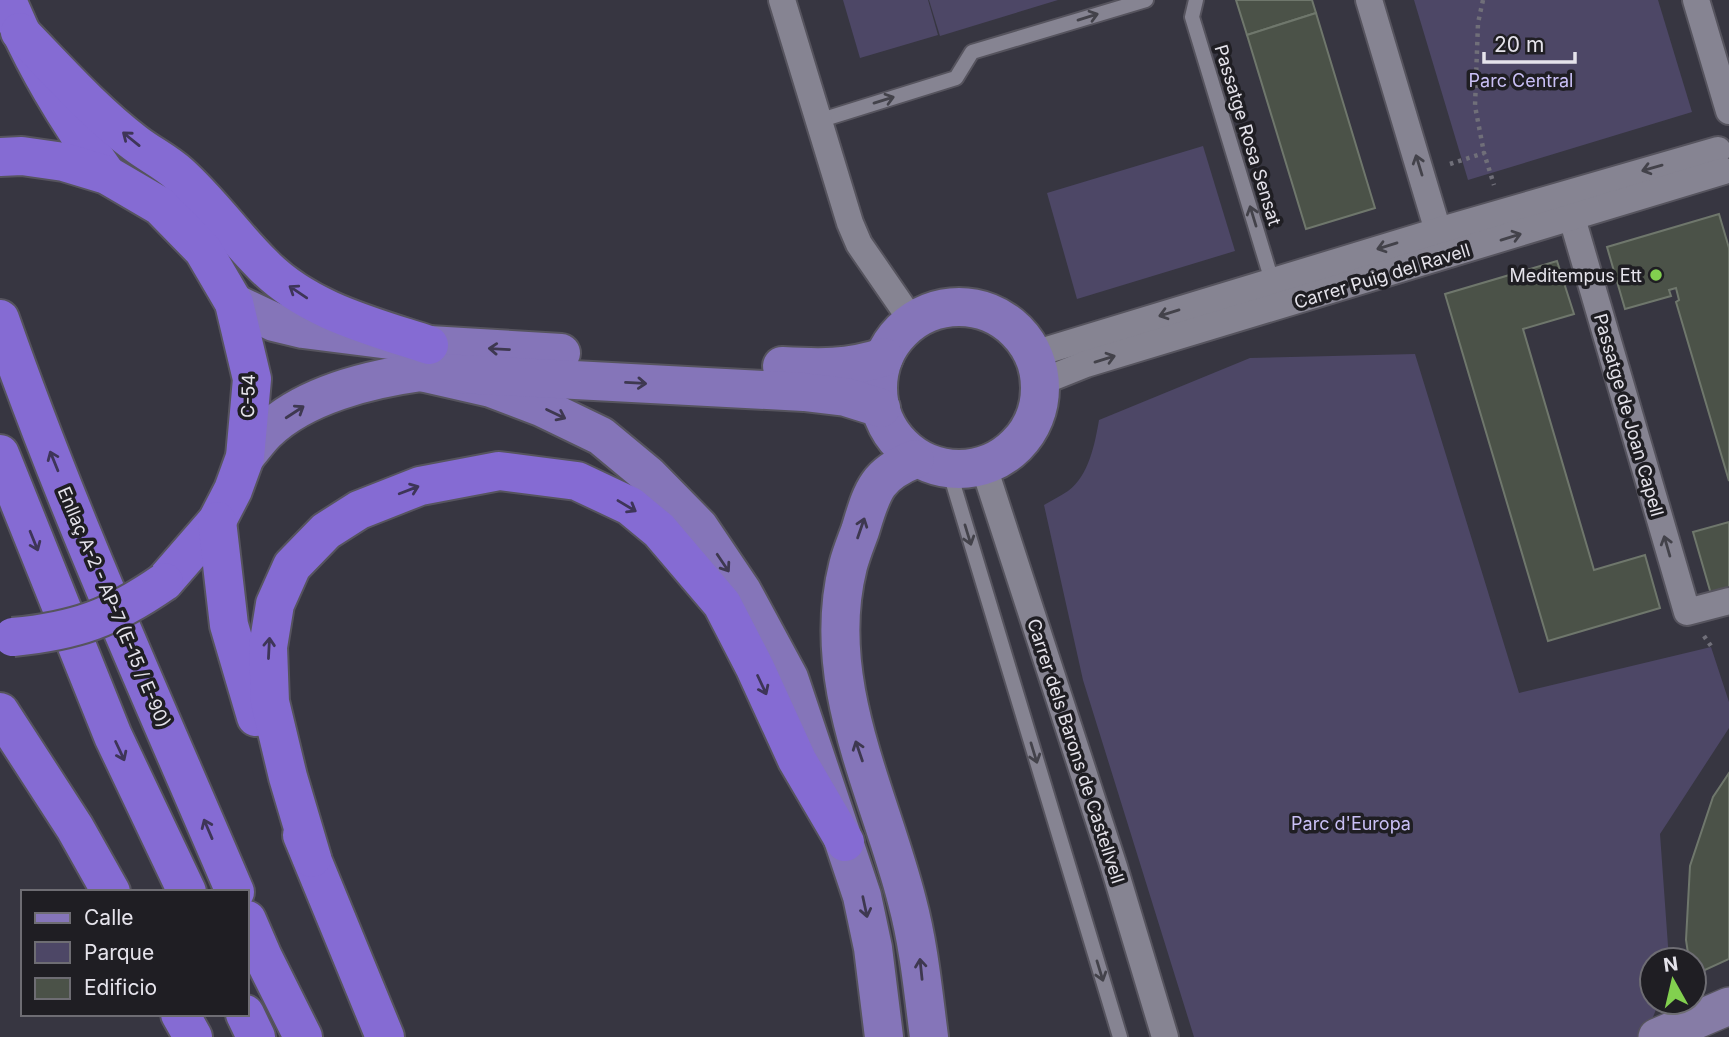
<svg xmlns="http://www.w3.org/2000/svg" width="1729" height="1037" font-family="Inter,sans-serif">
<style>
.green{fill:#4d4766}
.building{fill:#4b5248;stroke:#6f776c;stroke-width:2}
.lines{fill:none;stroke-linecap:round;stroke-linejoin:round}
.lane-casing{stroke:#56545e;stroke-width:18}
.street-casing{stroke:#56545e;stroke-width:30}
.secondary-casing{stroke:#56545e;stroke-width:40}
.primary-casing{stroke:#56545e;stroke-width:42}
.highway-casing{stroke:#56545e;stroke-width:42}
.path{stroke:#706f79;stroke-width:4.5;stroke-dasharray:3.5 5;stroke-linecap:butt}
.lane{stroke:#868492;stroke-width:14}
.street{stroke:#868492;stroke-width:26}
.secondary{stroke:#867ca6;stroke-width:37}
.primary{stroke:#8575b9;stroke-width:38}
.highway{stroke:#856bd3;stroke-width:38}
.highway-bridge-casing{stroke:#56545e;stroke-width:42;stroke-linecap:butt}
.highway-bridge{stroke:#856bd3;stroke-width:38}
.oneway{stroke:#43424a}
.oneway2{stroke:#3e3558}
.oneway3{stroke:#3e3850}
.poi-dot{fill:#82d04f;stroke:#1f1e23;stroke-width:2.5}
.labels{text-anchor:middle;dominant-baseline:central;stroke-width:7;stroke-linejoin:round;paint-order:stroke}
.park-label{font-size:18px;fill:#cac0f6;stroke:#1f1e23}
.street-label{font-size:18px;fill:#e5e3eb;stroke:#1f1e23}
.poi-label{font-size:18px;fill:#e5e3eb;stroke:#1f1e23;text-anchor:end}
</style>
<rect width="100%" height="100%" fill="#373641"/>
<g class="green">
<path d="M 843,0 L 928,0 L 938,35 L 860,58 Z"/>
<path d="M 929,0 L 1058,0 L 940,36 Z"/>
<path d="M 1414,0 L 1658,0 L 1692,112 L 1468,180 Z"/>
<path d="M 1203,146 L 1235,251 L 1077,299 L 1047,193 Z"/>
<path d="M 1415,354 L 1519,693 L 1711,647 L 1729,702 L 1729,728 L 1660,834 L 1669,960 L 1652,960 L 1652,1002 L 1659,1002 L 1645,1037 L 1194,1037 L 1083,680 L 1044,505 C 1052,500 1061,496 1068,491 C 1089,476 1095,443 1099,420 L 1250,358 Z"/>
</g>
<g class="building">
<path d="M 1236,0 L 1312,0 L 1316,13 L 1247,35 Z"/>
<path d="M 1316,13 L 1375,208 L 1306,229 L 1247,35 Z"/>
<path d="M 1719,214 L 1729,248 L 1729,481 L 1676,302 L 1679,300 L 1676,288 L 1669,290 L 1671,296 L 1625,309 L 1607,247 Z"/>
<path d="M 1557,261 L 1574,314 L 1523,329 L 1594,570 L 1645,555 L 1660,608 L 1548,641 L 1445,294 Z"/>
<path d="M 1729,522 L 1729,589 L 1711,594 L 1693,532 Z"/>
<path d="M 1729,773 L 1729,959 L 1694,975 L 1694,960 L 1689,960 L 1686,940 L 1690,866 L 1713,797 Z"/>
</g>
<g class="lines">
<g class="lane-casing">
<g id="lane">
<path d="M 1196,0 L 1192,17 L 1272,281"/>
<path d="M 818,121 L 956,78 L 972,52 L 1146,0"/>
<path d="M 949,470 L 1120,1037"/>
</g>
</g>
<g class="street-casing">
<g id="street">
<path d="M 782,0 L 850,223 L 859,244 L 912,321"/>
<path d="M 1369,0 L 1438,231"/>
<path d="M 1696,0 L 1729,111"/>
<path d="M 1572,218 L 1687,612 L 1729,601"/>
<path d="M 1034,354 L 1438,231 L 1718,150"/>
<path d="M 1041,382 L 1086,364 L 1724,171"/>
<path d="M 984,467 L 1114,867 L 1165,1037"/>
</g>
</g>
<g class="secondary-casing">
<path id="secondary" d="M 1657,1037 L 1729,1006"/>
</g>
<g class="primary-casing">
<g id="primary">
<path d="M 234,303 L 274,322 L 303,329 L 429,345 L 561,353"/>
<circle cx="959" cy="388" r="81"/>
<path d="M 782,366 C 819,368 848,369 884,357"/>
<path d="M 421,372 L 491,388 L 541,407 L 601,436 L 648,475 L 699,527 L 742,591 L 789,678 L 862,896 L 873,948 L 884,1037"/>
<path d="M 245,457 C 252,449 258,440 266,432 C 304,395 370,379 421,372 L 804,392 L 846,397 L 881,408"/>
<path d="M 915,459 C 875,475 872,492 860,531 C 856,542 851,554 848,566 C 819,682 879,791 907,901 C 919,946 923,991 929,1037"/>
</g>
</g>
<g class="highway-casing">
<g id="highway">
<path d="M 7,0 C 33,64 67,119 107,175"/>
<path d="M 20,32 C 57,70 93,111 135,143 C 149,154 166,162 179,174 C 210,202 233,235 262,264 C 306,310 371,326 429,345"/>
<path d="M 0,157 L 22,156 L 64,162 L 107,175 L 160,206 L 203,250 L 234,303 L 252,379 L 245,457 L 233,490 L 217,521 L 164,582"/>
<path d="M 0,319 C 68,514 154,702 235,892"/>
<path d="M 0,454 L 113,736 L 187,892"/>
<path d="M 217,521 L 229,625 L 256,717"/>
<path d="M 0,712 L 75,828 L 111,892"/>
<path d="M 302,835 L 385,1037"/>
<path d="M 312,858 L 288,777 L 270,702 L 268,647 L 275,604 L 292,566 L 326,531 L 359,510 L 420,486 L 499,471 L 577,481 L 630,506 L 659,530 L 722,604 L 755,668 L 797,760 L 845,842"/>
<path d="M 247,920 L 263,957 L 303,1037"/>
<path d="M 180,1014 L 193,1037"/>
<path d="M 245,1014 L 256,1037"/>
</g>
</g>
<g class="path">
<path d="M 1483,0 L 1478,23 L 1475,106 L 1484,153"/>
<path d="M 1450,164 L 1484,153 L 1494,185"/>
<path d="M 1704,636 L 1711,646"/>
</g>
<use href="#lane" class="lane"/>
<use href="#street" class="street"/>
<use href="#secondary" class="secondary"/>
<use href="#primary" class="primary"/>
<use href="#highway" class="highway"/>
<g class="highway-bridge-casing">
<path id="highway-bridge" d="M 13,637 C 76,631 112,618 164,582"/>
</g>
<use href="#highway-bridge" class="highway-bridge"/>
</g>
<defs><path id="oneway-shaft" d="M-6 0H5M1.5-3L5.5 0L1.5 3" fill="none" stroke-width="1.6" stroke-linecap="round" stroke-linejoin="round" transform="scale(1.75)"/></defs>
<g class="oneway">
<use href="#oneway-shaft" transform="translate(1088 17) rotate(-17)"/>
<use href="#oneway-shaft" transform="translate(884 100) rotate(-17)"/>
<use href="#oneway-shaft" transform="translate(1419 165) rotate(-107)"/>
<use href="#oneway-shaft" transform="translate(1652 168) rotate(164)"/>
<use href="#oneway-shaft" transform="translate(1253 216) rotate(-107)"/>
<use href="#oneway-shaft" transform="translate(1511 237) rotate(-17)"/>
<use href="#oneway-shaft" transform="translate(1387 246) rotate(163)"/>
<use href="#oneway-shaft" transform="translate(1169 313) rotate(163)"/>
<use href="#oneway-shaft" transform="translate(1105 359) rotate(-17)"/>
<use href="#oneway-shaft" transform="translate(968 535) rotate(73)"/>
<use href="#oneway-shaft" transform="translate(1667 546) rotate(-106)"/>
<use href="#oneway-shaft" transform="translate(1034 753) rotate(73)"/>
<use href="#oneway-shaft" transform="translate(1100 971) rotate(73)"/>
</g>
<g class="oneway2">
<use href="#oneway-shaft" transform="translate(131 139) rotate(-141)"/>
<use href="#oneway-shaft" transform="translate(298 292) rotate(-146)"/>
<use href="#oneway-shaft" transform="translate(54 461) rotate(-112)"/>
<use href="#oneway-shaft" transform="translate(409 490) rotate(-21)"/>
<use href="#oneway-shaft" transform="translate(627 506) rotate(31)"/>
<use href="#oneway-shaft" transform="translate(34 541) rotate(68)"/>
<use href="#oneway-shaft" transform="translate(269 648) rotate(-87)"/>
<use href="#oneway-shaft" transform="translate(762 685) rotate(65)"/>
<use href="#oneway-shaft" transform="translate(120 751) rotate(65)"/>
<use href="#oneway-shaft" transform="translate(208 829) rotate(-113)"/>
</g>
<g class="oneway3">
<use href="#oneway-shaft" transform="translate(499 349) rotate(-177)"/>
<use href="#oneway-shaft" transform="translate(636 383) rotate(3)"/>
<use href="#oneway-shaft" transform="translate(295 412) rotate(-33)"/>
<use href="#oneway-shaft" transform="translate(556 414) rotate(26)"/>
<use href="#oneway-shaft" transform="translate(861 528) rotate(-71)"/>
<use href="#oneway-shaft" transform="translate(723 563) rotate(56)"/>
<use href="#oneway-shaft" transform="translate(859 751) rotate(-109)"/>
<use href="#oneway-shaft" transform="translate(865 907) rotate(78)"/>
<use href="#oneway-shaft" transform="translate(921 969) rotate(-96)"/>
</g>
<circle class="poi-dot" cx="1656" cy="275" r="7"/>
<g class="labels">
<g class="park-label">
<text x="1521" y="80">Parc Central</text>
<text x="1351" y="823">Parc d'Europa</text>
</g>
<g class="street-label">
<text transform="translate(1248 135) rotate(73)">Passatge Rosa Sensat</text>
<text transform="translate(1382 276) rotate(-17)">Carrer Puig del Ravell</text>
<text transform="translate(248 396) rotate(-89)">C-54</text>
<text transform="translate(1629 415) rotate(74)">Passatge de Joan Capell</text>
<text transform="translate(114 607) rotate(67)">Enllaç A-2 - AP-7 (E-15 / E-90)</text>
<text transform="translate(1076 751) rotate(72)">Carrer dels Barons de Castellvell</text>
</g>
<g class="poi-label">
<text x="1642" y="275">Meditempus Ett</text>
</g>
</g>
<rect x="21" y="890" width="228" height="126" fill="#1f1e23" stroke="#6e6d73" stroke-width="2"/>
<rect x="35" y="913" width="35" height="10" fill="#8575b9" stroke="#6e6d73" stroke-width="2"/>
<text x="84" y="925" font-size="21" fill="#e5e3eb">Calle</text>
<rect x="35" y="942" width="35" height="21" fill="#4d4766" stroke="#6e6d73" stroke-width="2"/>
<text x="84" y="960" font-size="21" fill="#e5e3eb">Parque</text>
<rect x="35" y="978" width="35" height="21" fill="#4b5248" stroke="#6e6d73" stroke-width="2"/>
<text x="84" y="995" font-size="21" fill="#e5e3eb">Edificio</text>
<g transform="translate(1673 981) rotate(352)"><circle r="33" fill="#1f1e23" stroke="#6e6d73" stroke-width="2"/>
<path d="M0-5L12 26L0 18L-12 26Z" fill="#82d04f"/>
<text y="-10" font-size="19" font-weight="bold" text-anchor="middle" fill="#e5e3eb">N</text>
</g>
<path d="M1484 52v10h91v-10" fill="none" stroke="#e5e3eb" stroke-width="3.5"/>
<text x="1494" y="52" font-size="21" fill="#e5e3eb" stroke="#1f1e23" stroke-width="5" paint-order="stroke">20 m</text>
</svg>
